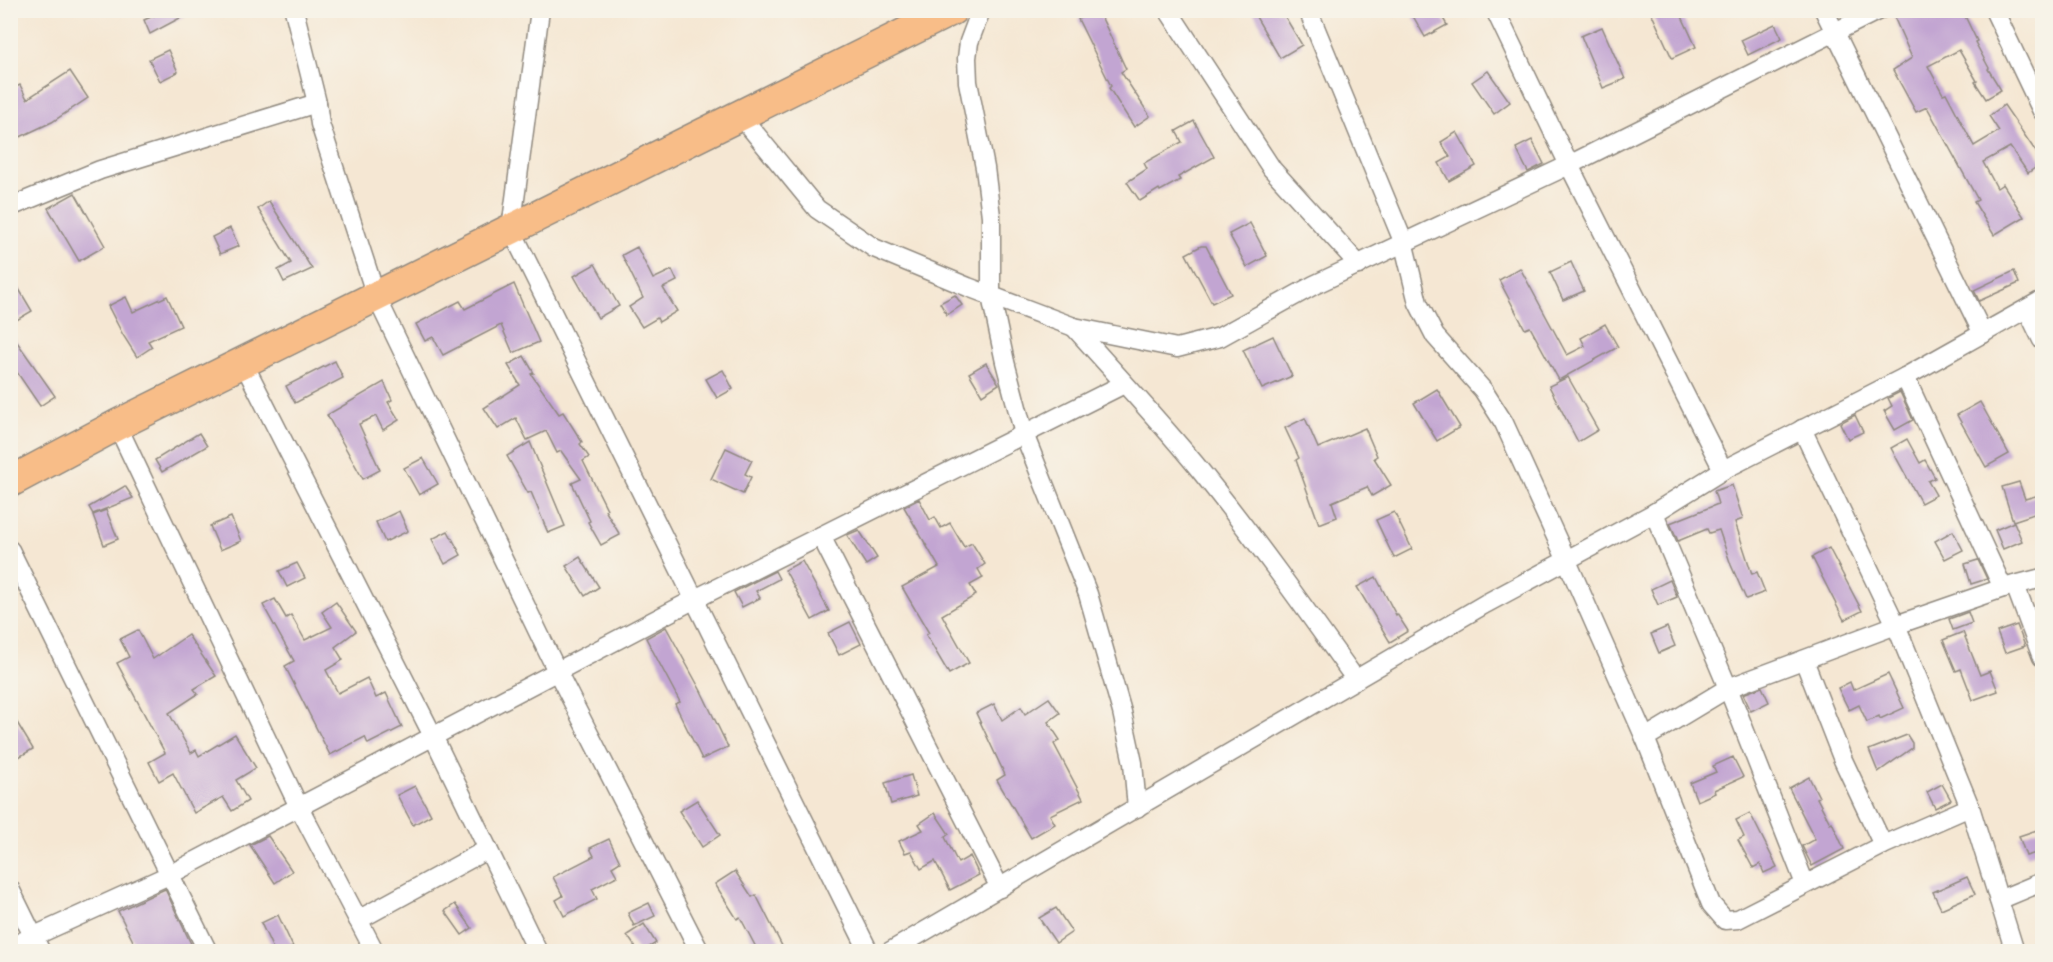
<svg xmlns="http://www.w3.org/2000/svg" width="2053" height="962" font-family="Mali,sans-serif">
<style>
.building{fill:#c2a5d2}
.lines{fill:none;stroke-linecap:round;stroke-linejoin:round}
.minor-casing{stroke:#90897f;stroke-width:21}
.primary-casing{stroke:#90897f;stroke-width:33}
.minor{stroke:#fff;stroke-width:18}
.primary{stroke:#f8bd88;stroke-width:30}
</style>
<rect width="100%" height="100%" fill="#f7f3e8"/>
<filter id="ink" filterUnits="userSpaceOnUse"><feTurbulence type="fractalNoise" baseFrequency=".0167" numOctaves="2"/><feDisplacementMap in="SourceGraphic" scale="12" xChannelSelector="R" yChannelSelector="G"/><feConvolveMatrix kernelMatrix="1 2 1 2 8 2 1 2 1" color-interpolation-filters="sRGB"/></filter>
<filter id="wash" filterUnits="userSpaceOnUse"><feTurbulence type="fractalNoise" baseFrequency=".008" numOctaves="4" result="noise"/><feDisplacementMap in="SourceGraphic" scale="24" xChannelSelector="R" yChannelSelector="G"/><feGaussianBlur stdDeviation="1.35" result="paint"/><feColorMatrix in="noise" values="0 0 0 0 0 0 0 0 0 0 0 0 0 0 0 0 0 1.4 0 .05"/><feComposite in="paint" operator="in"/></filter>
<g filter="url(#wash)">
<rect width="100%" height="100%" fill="#f5e7d3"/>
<g id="blocks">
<g class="building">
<path d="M 167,10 L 195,10 L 150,34 L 144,20 Z"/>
<path d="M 1096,10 L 1098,10 L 1126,69 L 1121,72 L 1150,116 L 1134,127 L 1109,88 L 1111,86 L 1078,19 Z"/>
<path d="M 1252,10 L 1281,10 L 1302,45 L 1280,58 Z"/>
<path d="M 1422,10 L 1438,10 L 1447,25 L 1425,37 L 1413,16 Z"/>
<path d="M 1650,10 L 1679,10 L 1696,47 L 1672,58 Z"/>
<path d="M 1891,10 L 1962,10 L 1977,41 L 1975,42 L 1989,68 L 1988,69 L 2001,90 L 1986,99 L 1975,82 L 1977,81 L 1959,50 L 1928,66 L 1943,94 L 1946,93 L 1974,146 L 1999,131 L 1989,116 L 2004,105 L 2043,162 L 2028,173 L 2010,147 L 1983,162 L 1997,188 L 2003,184 L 2024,217 L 1994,235 L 1974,202 L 1978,200 L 1927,107 L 1916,112 L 1893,70 L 1912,58 Z"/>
<path d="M 1775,24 L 1782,38 L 1748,55 L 1741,40 Z"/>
<path d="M 1602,27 L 1625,79 L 1603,88 L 1581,36 Z"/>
<path d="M 168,50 L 178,72 L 160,81 L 149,59 Z"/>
<path d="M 70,71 L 88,98 L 52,122 L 18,138 L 10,121 L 10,90 L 20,85 L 27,99 Z"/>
<path d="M 1488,71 L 1510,102 L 1494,114 L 1472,82 Z"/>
<path d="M 1194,121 L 1214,157 L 1178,177 L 1180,180 L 1160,191 L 1159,189 L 1140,201 L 1127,182 L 1147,169 L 1144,163 L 1182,142 L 1176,131 Z"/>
<path d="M 1457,132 L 1476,166 L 1449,181 L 1439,163 L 1450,157 L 1441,142 Z"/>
<path d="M 1532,140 L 1544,164 L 1528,172 L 1516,148 Z"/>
<path d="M 75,193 L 105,246 L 79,261 L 48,208 Z"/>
<path d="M 269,201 L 312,269 L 284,282 L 278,270 L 291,263 L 258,209 Z"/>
<path d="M 1250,223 L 1267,256 L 1247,267 L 1229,234 Z"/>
<path d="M 230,228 L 239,246 L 220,254 L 212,237 Z"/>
<path d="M 1201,246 L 1206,246 L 1231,294 L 1212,303 L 1186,254 Z"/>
<path d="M 637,247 L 653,279 L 672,270 L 677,281 L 663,288 L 677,311 L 659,322 L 657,318 L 642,327 L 629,307 L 643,298 L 622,255 Z"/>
<path d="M 1571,262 L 1584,291 L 1563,300 L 1550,272 Z"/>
<path d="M 595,264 L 619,306 L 598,318 L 574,276 Z"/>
<path d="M 1520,268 L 1567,355 L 1585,346 L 1581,338 L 1605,324 L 1618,347 L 1559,380 L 1530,327 L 1525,329 L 1499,280 Z"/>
<path d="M 2014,271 L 2019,283 L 1979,301 L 1974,290 Z"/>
<path d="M 10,274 L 32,311 L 10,324 Z"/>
<path d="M 514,284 L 539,342 L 513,353 L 501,325 L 443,355 L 433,337 L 425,341 L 416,324 L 460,301 L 465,309 Z"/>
<path d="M 955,295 L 962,305 L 947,315 L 940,303 Z"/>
<path d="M 167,296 L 181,326 L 148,341 L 152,347 L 137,357 L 123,335 L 108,306 L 126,297 L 133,312 Z"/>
<path d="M 10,332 L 55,396 L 40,406 L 10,362 Z"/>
<path d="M 1273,336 L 1292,376 L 1262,389 L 1243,350 Z"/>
<path d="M 524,356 L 534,373 L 531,374 L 559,414 L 563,412 L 582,442 L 580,444 L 589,457 L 583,461 L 607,509 L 605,510 L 620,535 L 601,545 L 588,522 L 590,521 L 572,483 L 581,479 L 561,451 L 557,453 L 546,431 L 527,440 L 516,418 L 498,429 L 484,408 L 520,385 L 508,365 Z"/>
<path d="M 335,361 L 343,378 L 295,403 L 286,386 Z"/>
<path d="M 986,363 L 999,384 L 982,395 L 969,373 Z"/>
<path d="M 723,370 L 733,389 L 717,398 L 706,379 Z"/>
<path d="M 1568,377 L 1598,430 L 1578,442 L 1549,386 Z"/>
<path d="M 384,382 L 392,400 L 388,402 L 399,420 L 383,430 L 376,416 L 359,424 L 380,470 L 363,479 L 327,415 Z"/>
<path d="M 1437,389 L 1460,427 L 1437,441 L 1414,403 Z"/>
<path d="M 1900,392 L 1913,420 L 1895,430 L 1884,411 L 1892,406 L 1888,398 Z"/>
<path d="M 1980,402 L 2009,454 L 1986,467 L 1957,415 Z"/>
<path d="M 1855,415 L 1863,432 L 1848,439 L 1840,423 Z"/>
<path d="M 1305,418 L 1318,448 L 1365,428 L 1377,456 L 1374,458 L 1391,485 L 1372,496 L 1367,487 L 1332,502 L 1337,517 L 1319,524 L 1296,460 L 1299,458 L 1285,428 Z"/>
<path d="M 199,433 L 207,446 L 162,472 L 155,460 Z"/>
<path d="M 1907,439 L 1920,463 L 1925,460 L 1935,478 L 1928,481 L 1936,495 L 1921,503 L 1891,448 Z"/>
<path d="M 530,442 L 565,526 L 548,533 L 531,492 L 528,493 L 507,456 Z"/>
<path d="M 726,448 L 752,460 L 745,474 L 751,477 L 743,494 L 711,479 Z"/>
<path d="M 423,458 L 438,484 L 419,495 L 404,468 Z"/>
<path d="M 2019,482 L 2025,499 L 2043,494 L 2043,511 L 2013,521 L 2002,487 Z"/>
<path d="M 1732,485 L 1743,519 L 1735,522 L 1752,574 L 1757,572 L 1765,592 L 1746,599 L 1731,565 L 1719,530 L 1709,533 L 1707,529 L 1678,541 L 1670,523 L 1718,504 L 1714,491 Z"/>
<path d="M 125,486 L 133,498 L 93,514 L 89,507 Z"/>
<path d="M 919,499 L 930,520 L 935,517 L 941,528 L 950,523 L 964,547 L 972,543 L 985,564 L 978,569 L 983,578 L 970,585 L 976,595 L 942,615 L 969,663 L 949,674 L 926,635 L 929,633 L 902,587 L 939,567 L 904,507 Z"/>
<path d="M 106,510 L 118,539 L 104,545 L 93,515 Z"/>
<path d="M 399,511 L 408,531 L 385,542 L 376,522 Z"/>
<path d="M 1394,512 L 1412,549 L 1394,558 L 1376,520 Z"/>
<path d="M 231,517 L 241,541 L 220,550 L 210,526 Z"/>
<path d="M 2014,522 L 2022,541 L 2003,549 L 1995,530 Z"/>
<path d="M 859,530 L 877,558 L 866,565 L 847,535 Z"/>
<path d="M 448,531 L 461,555 L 445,564 L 432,539 Z"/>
<path d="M 1953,531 L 1963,550 L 1945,559 L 1935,541 Z"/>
<path d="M 1829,548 L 1862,611 L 1844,620 L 1812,557 Z"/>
<path d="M 580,557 L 599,587 L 585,596 L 566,566 Z"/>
<path d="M 1978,560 L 1987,579 L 1971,584 L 1965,564 Z"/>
<path d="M 802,561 L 829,611 L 812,620 L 785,570 Z"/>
<path d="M 297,563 L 305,578 L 287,587 L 279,571 Z"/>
<path d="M 775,571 L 779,579 L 756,591 L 760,598 L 742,607 L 734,592 Z"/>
<path d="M 1376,577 L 1396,615 L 1397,614 L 1408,631 L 1390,642 L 1357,587 Z"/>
<path d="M 1670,580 L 1677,597 L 1658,605 L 1651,589 Z"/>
<path d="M 275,599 L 286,618 L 291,615 L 305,640 L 332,627 L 322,612 L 336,602 L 356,631 L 335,647 L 343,660 L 326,670 L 338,693 L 367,678 L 376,698 L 386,693 L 402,727 L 368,744 L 365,737 L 330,755 L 285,666 L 294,661 L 263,605 Z"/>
<path d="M 1968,612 L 1972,623 L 1953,630 L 1949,619 Z"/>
<path d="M 850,622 L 861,644 L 839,655 L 828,633 Z"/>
<path d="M 2017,625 L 2025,646 L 2005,653 L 1997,632 Z"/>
<path d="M 666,627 L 701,691 L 728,747 L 702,759 L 675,704 L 680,702 L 646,638 Z"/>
<path d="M 1667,627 L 1675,646 L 1659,653 L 1651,634 Z"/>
<path d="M 138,630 L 153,659 L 188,635 L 216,676 L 194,689 L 198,694 L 169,713 L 191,753 L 196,750 L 199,756 L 235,734 L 256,768 L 236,780 L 248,801 L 232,811 L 223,797 L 194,813 L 173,773 L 159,781 L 149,762 L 165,753 L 117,663 L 129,657 L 120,639 Z"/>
<path d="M 1963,632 L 1980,675 L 1990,671 L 1998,691 L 1973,700 L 1961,669 L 1956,671 L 1943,640 Z"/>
<path d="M 1888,674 L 1904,708 L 1880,719 L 1879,716 L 1867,722 L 1859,705 L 1849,710 L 1838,688 L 1850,682 L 1853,690 Z"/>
<path d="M 1762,687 L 1769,702 L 1751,711 L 1743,694 Z"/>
<path d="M 1049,698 L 1060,713 L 1048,722 L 1060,740 L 1054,744 L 1083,799 L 1050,815 L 1055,824 L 1031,838 L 997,780 L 1005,775 L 976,713 L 994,704 L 1002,720 L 1021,707 L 1025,714 Z"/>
<path d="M 10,711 L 33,749 L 10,762 Z"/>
<path d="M 1907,735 L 1912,743 L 1912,748 L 1878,772 L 1869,750 Z"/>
<path d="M 1733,757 L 1743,777 L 1714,790 L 1715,793 L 1697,801 L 1690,783 L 1716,772 L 1713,766 Z"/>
<path d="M 911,775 L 917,796 L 891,804 L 885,783 Z"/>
<path d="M 1809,777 L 1819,797 L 1817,798 L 1830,823 L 1832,822 L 1844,849 L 1812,866 L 1802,846 L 1815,839 L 1789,788 Z"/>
<path d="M 1942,784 L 1951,800 L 1935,808 L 1927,792 Z"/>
<path d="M 415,786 L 431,815 L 413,825 L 397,795 Z"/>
<path d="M 697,800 L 720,835 L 702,847 L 679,811 Z"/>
<path d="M 935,813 L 949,834 L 945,837 L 958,863 L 970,856 L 979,875 L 950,890 L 935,861 L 921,869 L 911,851 L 905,853 L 899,841 L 923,830 L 919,824 Z"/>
<path d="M 1750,813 L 1777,867 L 1764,873 L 1760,864 L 1753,868 L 1738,840 L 1744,837 L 1736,820 Z"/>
<path d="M 2040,829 L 2043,837 L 2043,851 L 2026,856 L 2019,836 Z"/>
<path d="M 268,836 L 292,871 L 275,883 L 250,845 Z"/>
<path d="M 609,839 L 620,862 L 612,867 L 617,876 L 592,889 L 597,899 L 564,916 L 556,900 L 563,896 L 553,877 L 594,856 L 590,848 Z"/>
<path d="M 735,871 L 752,897 L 756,895 L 782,946 L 772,951 L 758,951 L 740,917 L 737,919 L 715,884 Z"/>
<path d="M 1967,877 L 1975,894 L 1941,909 L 1933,892 Z"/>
<path d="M 165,889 L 193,948 L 185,951 L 138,951 L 118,911 Z"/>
<path d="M 649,903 L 655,916 L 634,926 L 628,913 Z"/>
<path d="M 455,904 L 472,928 L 462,935 L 445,911 Z"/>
<path d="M 1056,908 L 1072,932 L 1056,943 L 1039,918 Z"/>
<path d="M 278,915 L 293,947 L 284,951 L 274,951 L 261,923 Z"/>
<path d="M 644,924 L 656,943 L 643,951 L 638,951 L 627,935 Z"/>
</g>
</g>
</g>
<g filter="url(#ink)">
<use href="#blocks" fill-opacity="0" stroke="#90897f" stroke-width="1.5"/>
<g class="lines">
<g class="minor-casing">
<g id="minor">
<path d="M 294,10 L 317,103 L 320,124 L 376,296 L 557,671 L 700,952"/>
<path d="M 540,10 L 511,229 L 869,952"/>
<path d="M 981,10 L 969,42 L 967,58 L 968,82 L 985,168 L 991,216 L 991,296 L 1005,362 L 1024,434 L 1088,594 L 1122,712 L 1133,763 L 1137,808"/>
<path d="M 1168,10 L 1272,169 L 1359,265"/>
<path d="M 1308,10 L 1403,241 L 1418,303 L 1435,336 L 1483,390 L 1504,423 L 1567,561 L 1645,738 L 1711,904 L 1725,920 L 1738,919 L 1883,845 L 1970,807"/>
<path d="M 1495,10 L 1569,165 L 1723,470 L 1905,377 L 2042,300"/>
<path d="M 1824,10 L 1983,334"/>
<path d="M 1994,10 L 2042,111"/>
<path d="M 740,115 L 817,209 L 874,248 L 968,287 L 1074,327 L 1177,348 L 1220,337 L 1314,285 L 1569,165 L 1879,10"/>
<path d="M 10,207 L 100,170 L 317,103"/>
<path d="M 2027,309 L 2042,340"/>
<path d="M 1074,327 C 1114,372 1156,417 1195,464 C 1252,534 1304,607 1356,680"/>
<path d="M 243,362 L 433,736 L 538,952"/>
<path d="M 1905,377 L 2003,588"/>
<path d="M 117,425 L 299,807 L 375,952"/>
<path d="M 1802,429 L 1896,625 L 1970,807 L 2015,952"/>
<path d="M 1654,513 L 1728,688 L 1805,884"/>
<path d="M 821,536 L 1000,888"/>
<path d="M 10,550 L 208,952"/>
<path d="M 2015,585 L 2042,657"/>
<path d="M 1804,660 L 1843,760 L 1883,845"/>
<path d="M 1645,738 L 1728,688 L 1896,625 L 2003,588 L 2042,578"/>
<path d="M 10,889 L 41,952"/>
<path d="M 1999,900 L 2042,882"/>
<path d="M 358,920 L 488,849"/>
<path d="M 10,947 L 169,875 L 695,599 L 1124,384"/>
<path d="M 889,952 L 1485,604 L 1654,513 L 1723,470"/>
</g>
</g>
<g class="primary-casing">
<path id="primary" d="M 10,482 L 117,425 L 952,10"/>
</g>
<use href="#minor" class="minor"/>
<use href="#primary" class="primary"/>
</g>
</g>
<rect width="2053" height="962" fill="none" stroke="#f7f3e8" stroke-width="36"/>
</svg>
